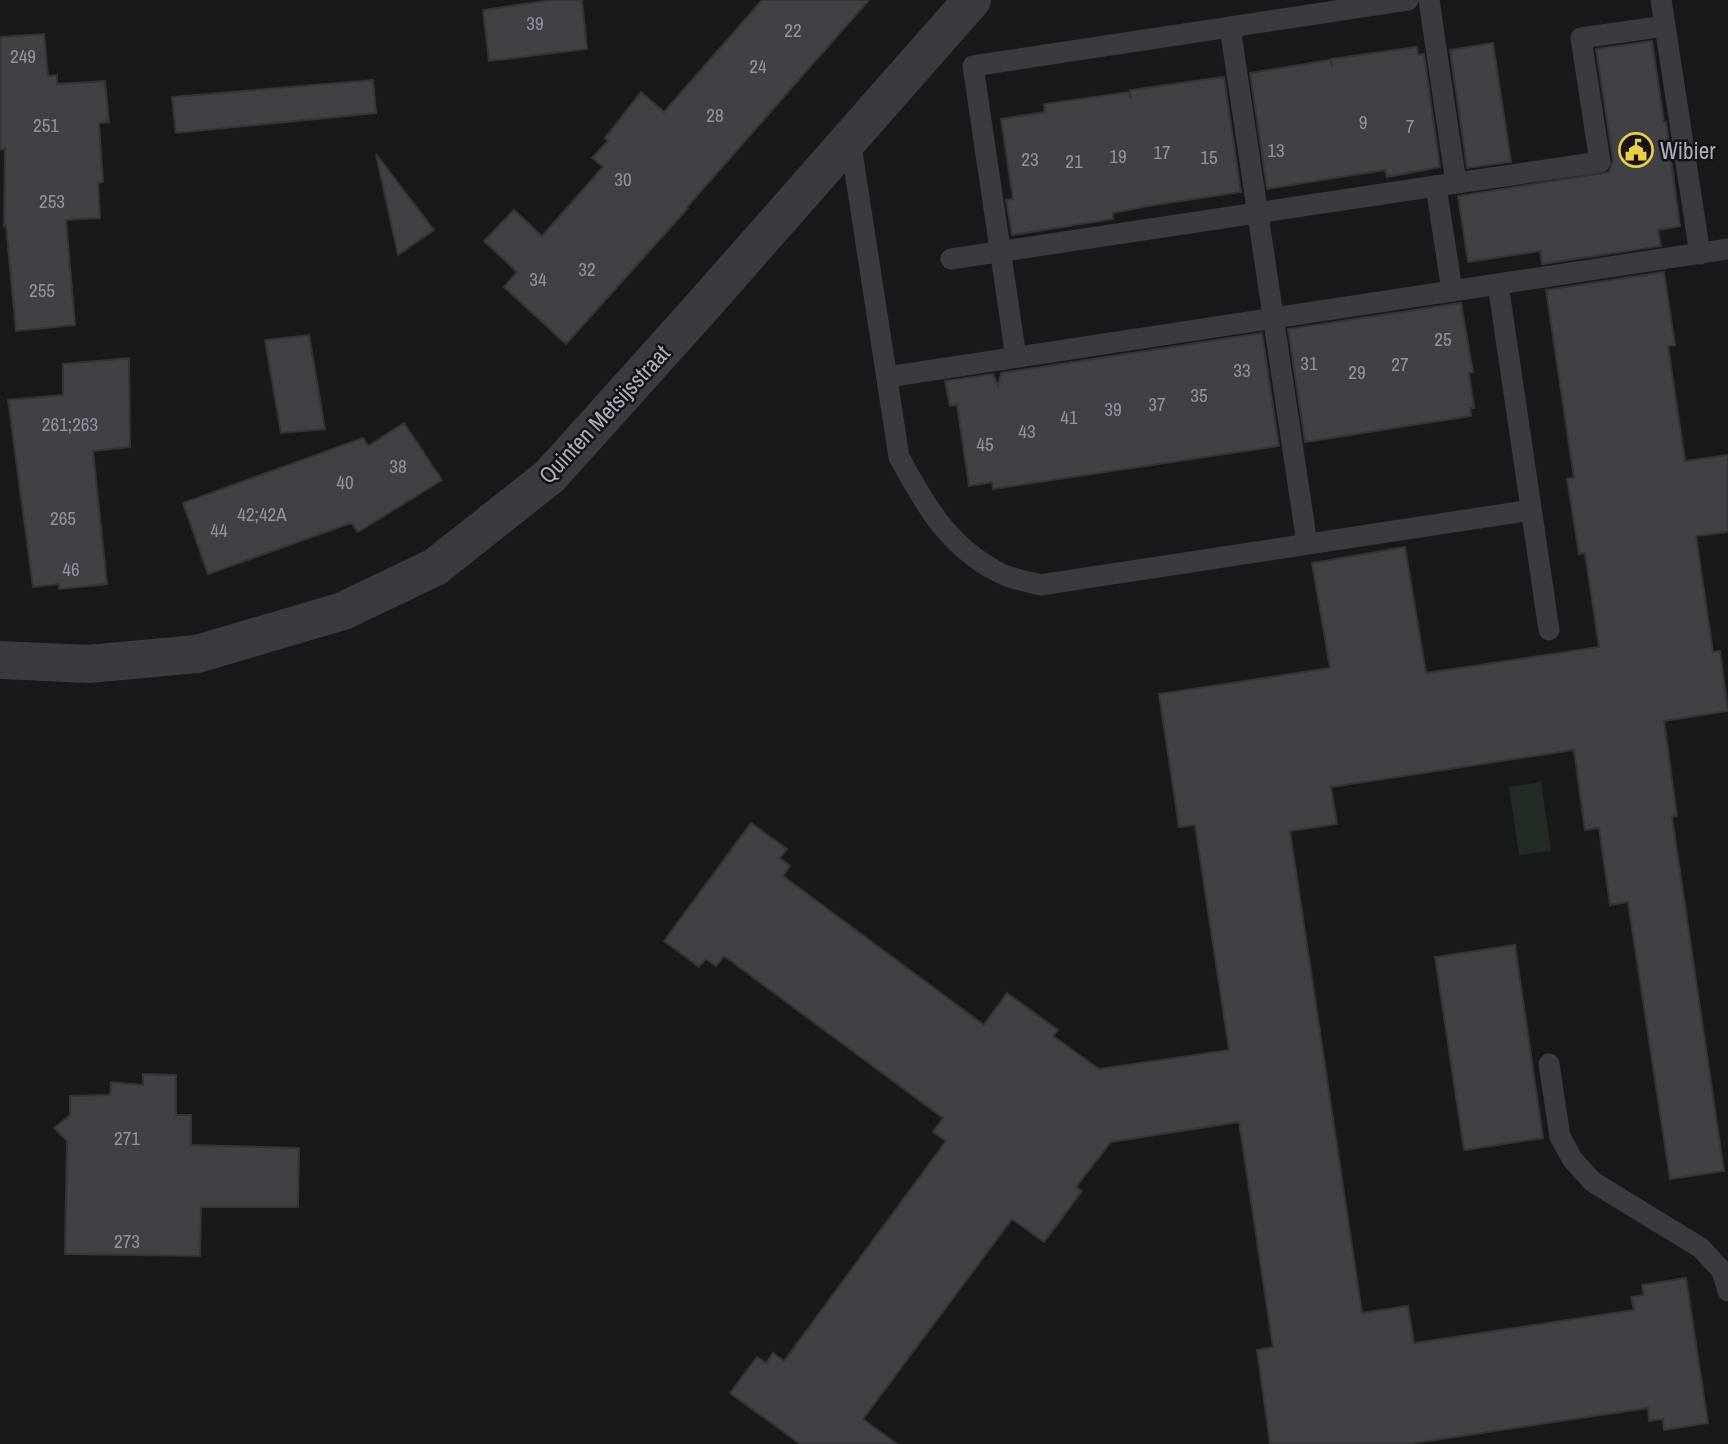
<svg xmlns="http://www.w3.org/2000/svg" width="1728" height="1444" font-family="'Archivo Narrow',sans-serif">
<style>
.green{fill:#232b25}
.building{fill:#404145;stroke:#343337;stroke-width:2}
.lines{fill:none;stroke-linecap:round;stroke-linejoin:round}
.service{stroke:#3a3a40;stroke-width:21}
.minor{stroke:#3a3a40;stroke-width:38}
.labels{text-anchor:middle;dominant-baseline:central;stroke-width:5;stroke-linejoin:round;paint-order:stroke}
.number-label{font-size:19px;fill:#91939d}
.poi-label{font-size:23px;fill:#acaeba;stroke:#141416;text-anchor:start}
.street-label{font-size:23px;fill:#acaeba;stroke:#141416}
</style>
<rect width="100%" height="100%" fill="#19191b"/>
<path class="green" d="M 1541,782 L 1551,851 L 1519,855 L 1509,787 Z"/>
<g class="building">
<path d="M 551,0 L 582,0 L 587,49 L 489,61 L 483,10 Z"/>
<path d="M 762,0 L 869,0 L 687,207 L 688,208 L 566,344 L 504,287 L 517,272 L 484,241 L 514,210 L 542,236 L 603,167 L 592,158 L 608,141 L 605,138 L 641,92 L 664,112 Z"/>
<path d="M 44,34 L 48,76 L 57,75 L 57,84 L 105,81 L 109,122 L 99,123 L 103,182 L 98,183 L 100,218 L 66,220 L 75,325 L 16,331 L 6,225 L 4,226 L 5,149 L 0,149 L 0,37 Z"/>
<path d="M 1652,41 L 1664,122 L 1666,122 L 1680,226 L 1658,230 L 1661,246 L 1542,264 L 1540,251 L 1468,262 L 1458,196 L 1609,172 L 1613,160 L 1596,49 Z"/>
<path d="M 1493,43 L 1511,162 L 1467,168 L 1450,50 Z"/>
<path d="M 1417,47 L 1418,55 L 1424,54 L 1440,167 L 1387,177 L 1385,170 L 1267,189 L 1250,73 L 1330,60 L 1332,67 L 1331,59 Z"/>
<path d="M 1224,77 L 1241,192 L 1148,206 L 1113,213 L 1113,219 L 1012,235 L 1006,200 L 1013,199 L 1001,119 L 1045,112 L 1044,104 L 1129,92 L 1131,98 L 1130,90 Z"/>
<path d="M 373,80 L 376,113 L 176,133 L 172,97 Z"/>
<path d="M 376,154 L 434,230 L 398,255 Z"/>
<path d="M 1664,272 L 1675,345 L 1668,346 L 1685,461 L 1728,455 L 1728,532 L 1696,536 L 1713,652 L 1720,651 L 1728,711 L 1664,721 L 1677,816 L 1672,817 L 1724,1171 L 1670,1179 L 1628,902 L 1610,905 L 1599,828 L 1585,830 L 1574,750 L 1331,787 L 1337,824 L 1290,831 L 1362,1313 L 1408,1306 L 1414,1343 L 1634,1310 L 1631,1297 L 1644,1295 L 1642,1285 L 1686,1278 L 1708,1423 L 1664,1430 L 1663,1419 L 1649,1421 L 1648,1408 L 1408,1444 L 1270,1444 L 1257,1350 L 1273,1347 L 1239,1122 L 1111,1142 L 1076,1187 L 1082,1191 L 1044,1242 L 1012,1219 L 863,1419 L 897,1444 L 800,1444 L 730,1393 L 757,1357 L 766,1363 L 773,1353 L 784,1361 L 946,1141 L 933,1132 L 943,1118 L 724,956 L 716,966 L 706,959 L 699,967 L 664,941 L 751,823 L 787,849 L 780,858 L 790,866 L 783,876 L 984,1025 L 1007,993 L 1058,1030 L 1053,1036 L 1099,1069 L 1229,1050 L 1195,825 L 1179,827 L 1159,694 L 1330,668 L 1312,563 L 1405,547 L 1426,673 L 1599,647 L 1585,553 L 1579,554 L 1567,479 L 1574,478 L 1546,290 Z"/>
<path d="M 1461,303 L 1473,372 L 1469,373 L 1474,408 L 1470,408 L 1471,416 L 1305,442 L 1288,329 Z"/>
<path d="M 1262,333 L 1279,446 L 993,489 L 992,482 L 969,486 L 957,405 L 950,406 L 945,381 L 993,374 L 998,386 L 1001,373 Z"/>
<path d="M 309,335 L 325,429 L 281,433 L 265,340 Z"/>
<path d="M 129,358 L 130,447 L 93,451 L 107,584 L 59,589 L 59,584 L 33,587 L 8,400 L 63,395 L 63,364 Z"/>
<path d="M 404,423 L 442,480 L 358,532 L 351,523 L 208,574 L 183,503 L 363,438 L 368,446 Z"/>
<path d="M 1515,945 L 1543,1138 L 1464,1150 L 1435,957 Z"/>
<path d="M 143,1074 L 176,1075 L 176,1115 L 191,1115 L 191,1145 L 299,1148 L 298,1207 L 201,1207 L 200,1256 L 65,1254 L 67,1141 L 54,1128 L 70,1115 L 70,1096 L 110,1095 L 111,1082 L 143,1085 Z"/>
</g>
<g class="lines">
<g class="service">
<path d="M 1429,0 L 1456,183"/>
<path d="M 1661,0 L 1700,254"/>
<path d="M 1230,27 L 1307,544"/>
<path d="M 850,139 L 899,457 C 925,505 948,546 998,572 C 1010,579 1026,581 1040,585 L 1531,510"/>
<path d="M 951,259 L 1436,186"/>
<path d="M 1452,291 L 1436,186 L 1600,162 L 1581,38 L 1665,26"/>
<path d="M 1016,357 L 973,66 L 1408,0"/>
<path d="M 887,377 L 1498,284"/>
<path d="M 1549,630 L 1498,284 L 1728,249"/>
<path d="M 1549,1064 L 1560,1137 L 1573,1160 L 1593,1182 L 1701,1248 L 1722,1271 L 1728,1291"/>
</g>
<path class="minor" d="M 0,660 L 88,664 L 197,654 L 343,611 L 435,567 L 550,476 L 701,308 L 972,0"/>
</g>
<defs>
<g id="civic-ring" transform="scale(1.75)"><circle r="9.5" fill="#141416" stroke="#ecce40" stroke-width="1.5"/><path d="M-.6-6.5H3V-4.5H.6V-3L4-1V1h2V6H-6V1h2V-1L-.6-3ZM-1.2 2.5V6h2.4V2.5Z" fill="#ecce40"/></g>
</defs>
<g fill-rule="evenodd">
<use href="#civic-ring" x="1636" y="150"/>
</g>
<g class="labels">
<g class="number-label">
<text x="535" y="23">39</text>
<text x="793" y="30">22</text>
<text x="23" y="56">249</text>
<text x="758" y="66">24</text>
<text x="715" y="115">28</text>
<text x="1363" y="122">9</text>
<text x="46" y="125">251</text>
<text x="1410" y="126">7</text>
<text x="1276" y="150">13</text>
<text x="1162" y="152">17</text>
<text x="1118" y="156">19</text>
<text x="1209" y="157">15</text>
<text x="1030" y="159">23</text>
<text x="1074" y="161">21</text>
<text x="623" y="179">30</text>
<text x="52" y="201">253</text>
<text x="587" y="269">32</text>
<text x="538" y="279">34</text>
<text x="42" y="290">255</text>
<text x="1443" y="339">25</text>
<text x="1309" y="363">31</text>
<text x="1400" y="364">27</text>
<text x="1242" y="370">33</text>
<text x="1357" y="372">29</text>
<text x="1199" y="395">35</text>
<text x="1157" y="404">37</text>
<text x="1113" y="409">39</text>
<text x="1069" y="417">41</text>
<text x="70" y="424">261;263</text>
<text x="1027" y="431">43</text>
<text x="985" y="444">45</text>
<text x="398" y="466">38</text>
<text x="345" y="482">40</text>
<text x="262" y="514">42;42A</text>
<text x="63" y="518">265</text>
<text x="219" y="530">44</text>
<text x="71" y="569">46</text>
<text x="127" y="1138">271</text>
<text x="127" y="1241">273</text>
</g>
<g class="poi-label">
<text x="1660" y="150">Wibier</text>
</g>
<g class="street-label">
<text transform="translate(604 414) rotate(-47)">Quinten Metsijsstraat</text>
</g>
</g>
</svg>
